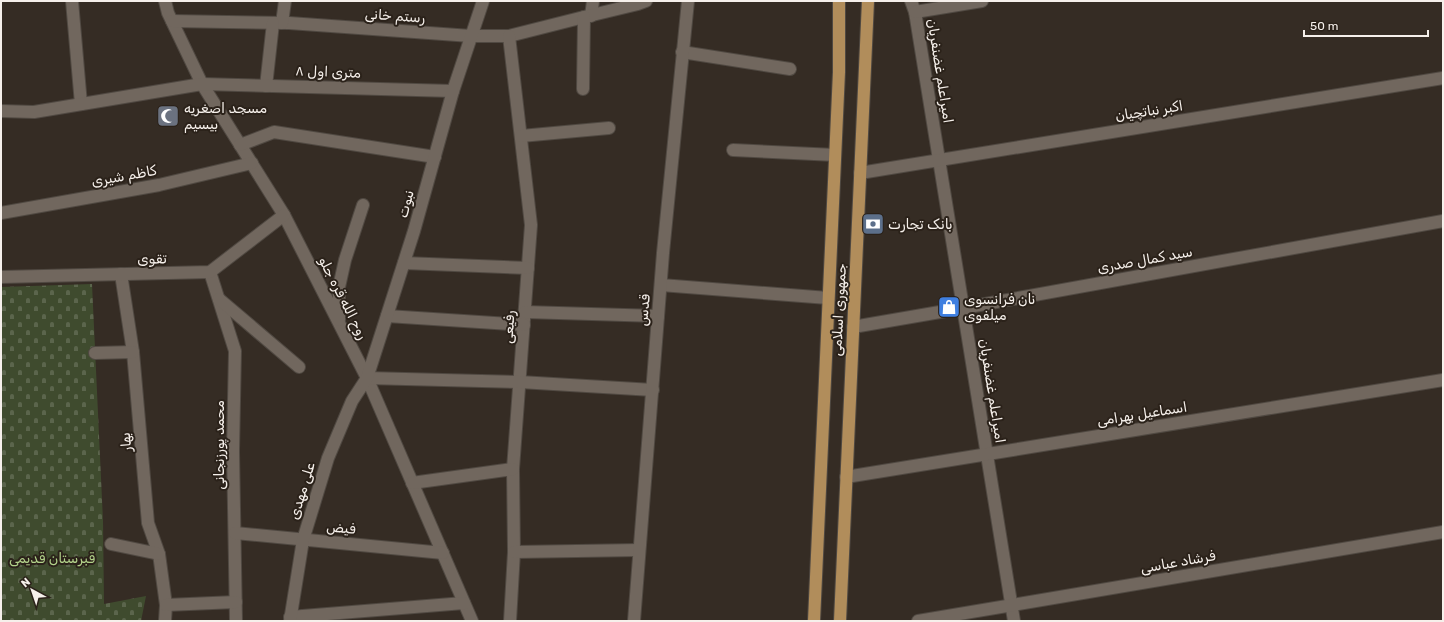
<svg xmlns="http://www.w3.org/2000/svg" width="1444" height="622" font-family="Rubik,'Noto Naskh Arabic',sans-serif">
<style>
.cemetery{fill:url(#cemetery-stones)}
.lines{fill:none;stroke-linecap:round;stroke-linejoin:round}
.minor-casing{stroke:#504942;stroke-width:14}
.major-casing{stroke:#504942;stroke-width:14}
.minor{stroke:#71675e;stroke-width:12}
.major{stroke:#b18d5b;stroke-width:12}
.labels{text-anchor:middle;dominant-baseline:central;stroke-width:4;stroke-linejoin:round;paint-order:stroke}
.street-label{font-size:14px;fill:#f6f0eb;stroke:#2b221a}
.poi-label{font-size:14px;fill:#f6f0eb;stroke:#2b221a;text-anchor:start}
.park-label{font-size:14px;fill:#b2d18a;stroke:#2b221a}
</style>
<defs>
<pattern id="cemetery-stones" width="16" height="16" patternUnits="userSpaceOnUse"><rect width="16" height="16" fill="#3f4b2e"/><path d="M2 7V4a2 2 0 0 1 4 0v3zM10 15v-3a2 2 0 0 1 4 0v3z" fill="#5b654c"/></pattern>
</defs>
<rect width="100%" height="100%" fill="#352c24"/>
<path class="cemetery" d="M 92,284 L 103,521 L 104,604 L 146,596 L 141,621 L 1,621 L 1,287 Z"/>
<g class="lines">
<g class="minor-casing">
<g id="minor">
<path d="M 72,1 L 81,104"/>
<path d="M 165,1 L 168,13 L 202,84 L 284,215 L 367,378 L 472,621"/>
<path d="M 911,1 L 915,12 L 1014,621"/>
<path d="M 915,12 L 982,1"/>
<path d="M 591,16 L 593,1"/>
<path d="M 172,21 L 289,23 L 471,36 L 509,36 L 584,17 L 638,4 L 646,1"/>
<path d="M 282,23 L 285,1"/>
<path d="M 509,36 L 531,225 L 513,469 L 514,552 L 510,621"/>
<path d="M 682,52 L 790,69"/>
<path d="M 266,86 L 273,23"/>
<path d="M 583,89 L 584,17"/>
<path d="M 1,111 L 34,112 L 202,84 L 453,91"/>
<path d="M 521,136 L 609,128"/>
<path d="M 240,145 L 274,132 L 435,157"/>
<path d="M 733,150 L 835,155"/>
<path d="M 860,173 L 1443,78"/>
<path d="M 1,213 L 159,185 L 252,163"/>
<path d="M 404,263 L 528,268"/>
<path d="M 210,272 L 235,351 L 233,451 L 236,621"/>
<path d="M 121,274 L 133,352 L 148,523 L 159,554 L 166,605 L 165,621"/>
<path d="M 1,277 L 210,272 L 284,215"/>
<path d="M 661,285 L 828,298"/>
<path d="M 219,299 L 299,367"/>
<path d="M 525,312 L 658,316"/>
<path d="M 387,316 L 524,325"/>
<path d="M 339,320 L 339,287 L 345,260 L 363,205"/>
<path d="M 853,327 L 963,308 L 1443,221"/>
<path d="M 95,353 L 133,352"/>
<path d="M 367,378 L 520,382 L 653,390"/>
<path d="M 846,477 L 1443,380"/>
<path d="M 412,483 L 513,469"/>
<path d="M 235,533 L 443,553"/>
<path d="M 111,544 L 159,554"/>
<path d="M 514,552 L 639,550"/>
<path d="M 166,605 L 236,602"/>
<path d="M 290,617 L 464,603"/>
<path d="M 290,621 L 303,540 L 328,458 L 352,401 L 367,378 L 414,231 L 453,91 L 483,1"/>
<path d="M 634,621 L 663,253 L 688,1"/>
<path d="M 918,621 L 1443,532"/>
</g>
</g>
<g class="major-casing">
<g id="major">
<path d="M 814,621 L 839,72 L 839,1"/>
<path d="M 840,621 L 868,1"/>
</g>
</g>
<use href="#minor" class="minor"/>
<use href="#major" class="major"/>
</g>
<defs>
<g id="mosque-square" transform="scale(1.15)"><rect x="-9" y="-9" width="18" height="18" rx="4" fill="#6b7280" stroke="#2b221a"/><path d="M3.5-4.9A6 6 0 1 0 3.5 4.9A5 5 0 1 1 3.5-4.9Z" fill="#fff"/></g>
<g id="bank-square" transform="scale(1.15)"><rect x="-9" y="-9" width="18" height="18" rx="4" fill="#5c6f8a" stroke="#2b221a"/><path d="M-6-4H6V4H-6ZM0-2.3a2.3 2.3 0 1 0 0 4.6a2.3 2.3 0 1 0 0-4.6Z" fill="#fff"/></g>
<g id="shop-square" transform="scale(1.15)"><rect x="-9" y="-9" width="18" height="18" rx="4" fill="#3f7fe0" stroke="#2b221a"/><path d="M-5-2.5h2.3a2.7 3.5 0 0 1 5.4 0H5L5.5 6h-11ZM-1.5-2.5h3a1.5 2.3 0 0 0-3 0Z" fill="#fff"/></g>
</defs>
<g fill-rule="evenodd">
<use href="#mosque-square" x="168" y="116"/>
<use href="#bank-square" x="873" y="224"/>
<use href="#shop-square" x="949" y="307"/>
</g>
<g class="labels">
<g class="street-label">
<text transform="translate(395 16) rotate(4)">رستم خانی</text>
<text transform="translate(940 71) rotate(81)">امیراعلم غضنفریان</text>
<text transform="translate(328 72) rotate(2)">۸ متری اول</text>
<text transform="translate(1149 111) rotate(-9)">اکبر نباتچیان</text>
<text transform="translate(124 176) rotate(-10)">کاظم شیری</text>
<text transform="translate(406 204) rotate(-75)">نبوت</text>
<text transform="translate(152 259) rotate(-1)">تقوی</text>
<text transform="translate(1145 260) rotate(-10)">سید کمال صدری</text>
<text transform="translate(343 298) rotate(63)">روح الله قره جلو</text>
<text transform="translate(644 310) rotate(-85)">قدس</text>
<text transform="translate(839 310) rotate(-87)">جمهوری اسلامی</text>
<text transform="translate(509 327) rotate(-86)">رفیعی</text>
<text transform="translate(992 391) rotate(81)">امیراعلم غضنفریان</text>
<text transform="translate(1142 414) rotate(-9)">اسماعیل بهرامی</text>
<text transform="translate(126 442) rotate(-95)">بهار</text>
<text transform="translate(219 445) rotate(-90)">محمد پورزنجانی</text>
<text transform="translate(302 491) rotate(-73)">علی مهدی</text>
<text transform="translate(341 528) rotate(5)">فیض</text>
<text transform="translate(1178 562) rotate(-10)">فرشاد عباسی</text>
</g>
<g class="poi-label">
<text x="184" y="108">مسجد اصغریه<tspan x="184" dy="16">بیسیم</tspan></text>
<text x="888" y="224">بانک تجارت</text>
<text x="964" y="299">نان فرانسوی<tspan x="964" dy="16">میلفوی</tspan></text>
</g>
<g class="park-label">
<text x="52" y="558">قبرستان قدیمى</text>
</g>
</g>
<rect width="1444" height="622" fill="none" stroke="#f6f0eb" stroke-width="4"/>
<g transform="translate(32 590) rotate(320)" stroke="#2b221a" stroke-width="3" paint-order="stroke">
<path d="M0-3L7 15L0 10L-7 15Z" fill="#f6f0eb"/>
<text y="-6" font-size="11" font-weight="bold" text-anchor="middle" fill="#f6f0eb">N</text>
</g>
<path d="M1304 30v6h124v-6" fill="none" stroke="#f6f0eb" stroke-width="2"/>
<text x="1310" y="30" font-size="12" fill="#f6f0eb" stroke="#2b221a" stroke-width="3" paint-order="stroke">50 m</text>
</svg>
